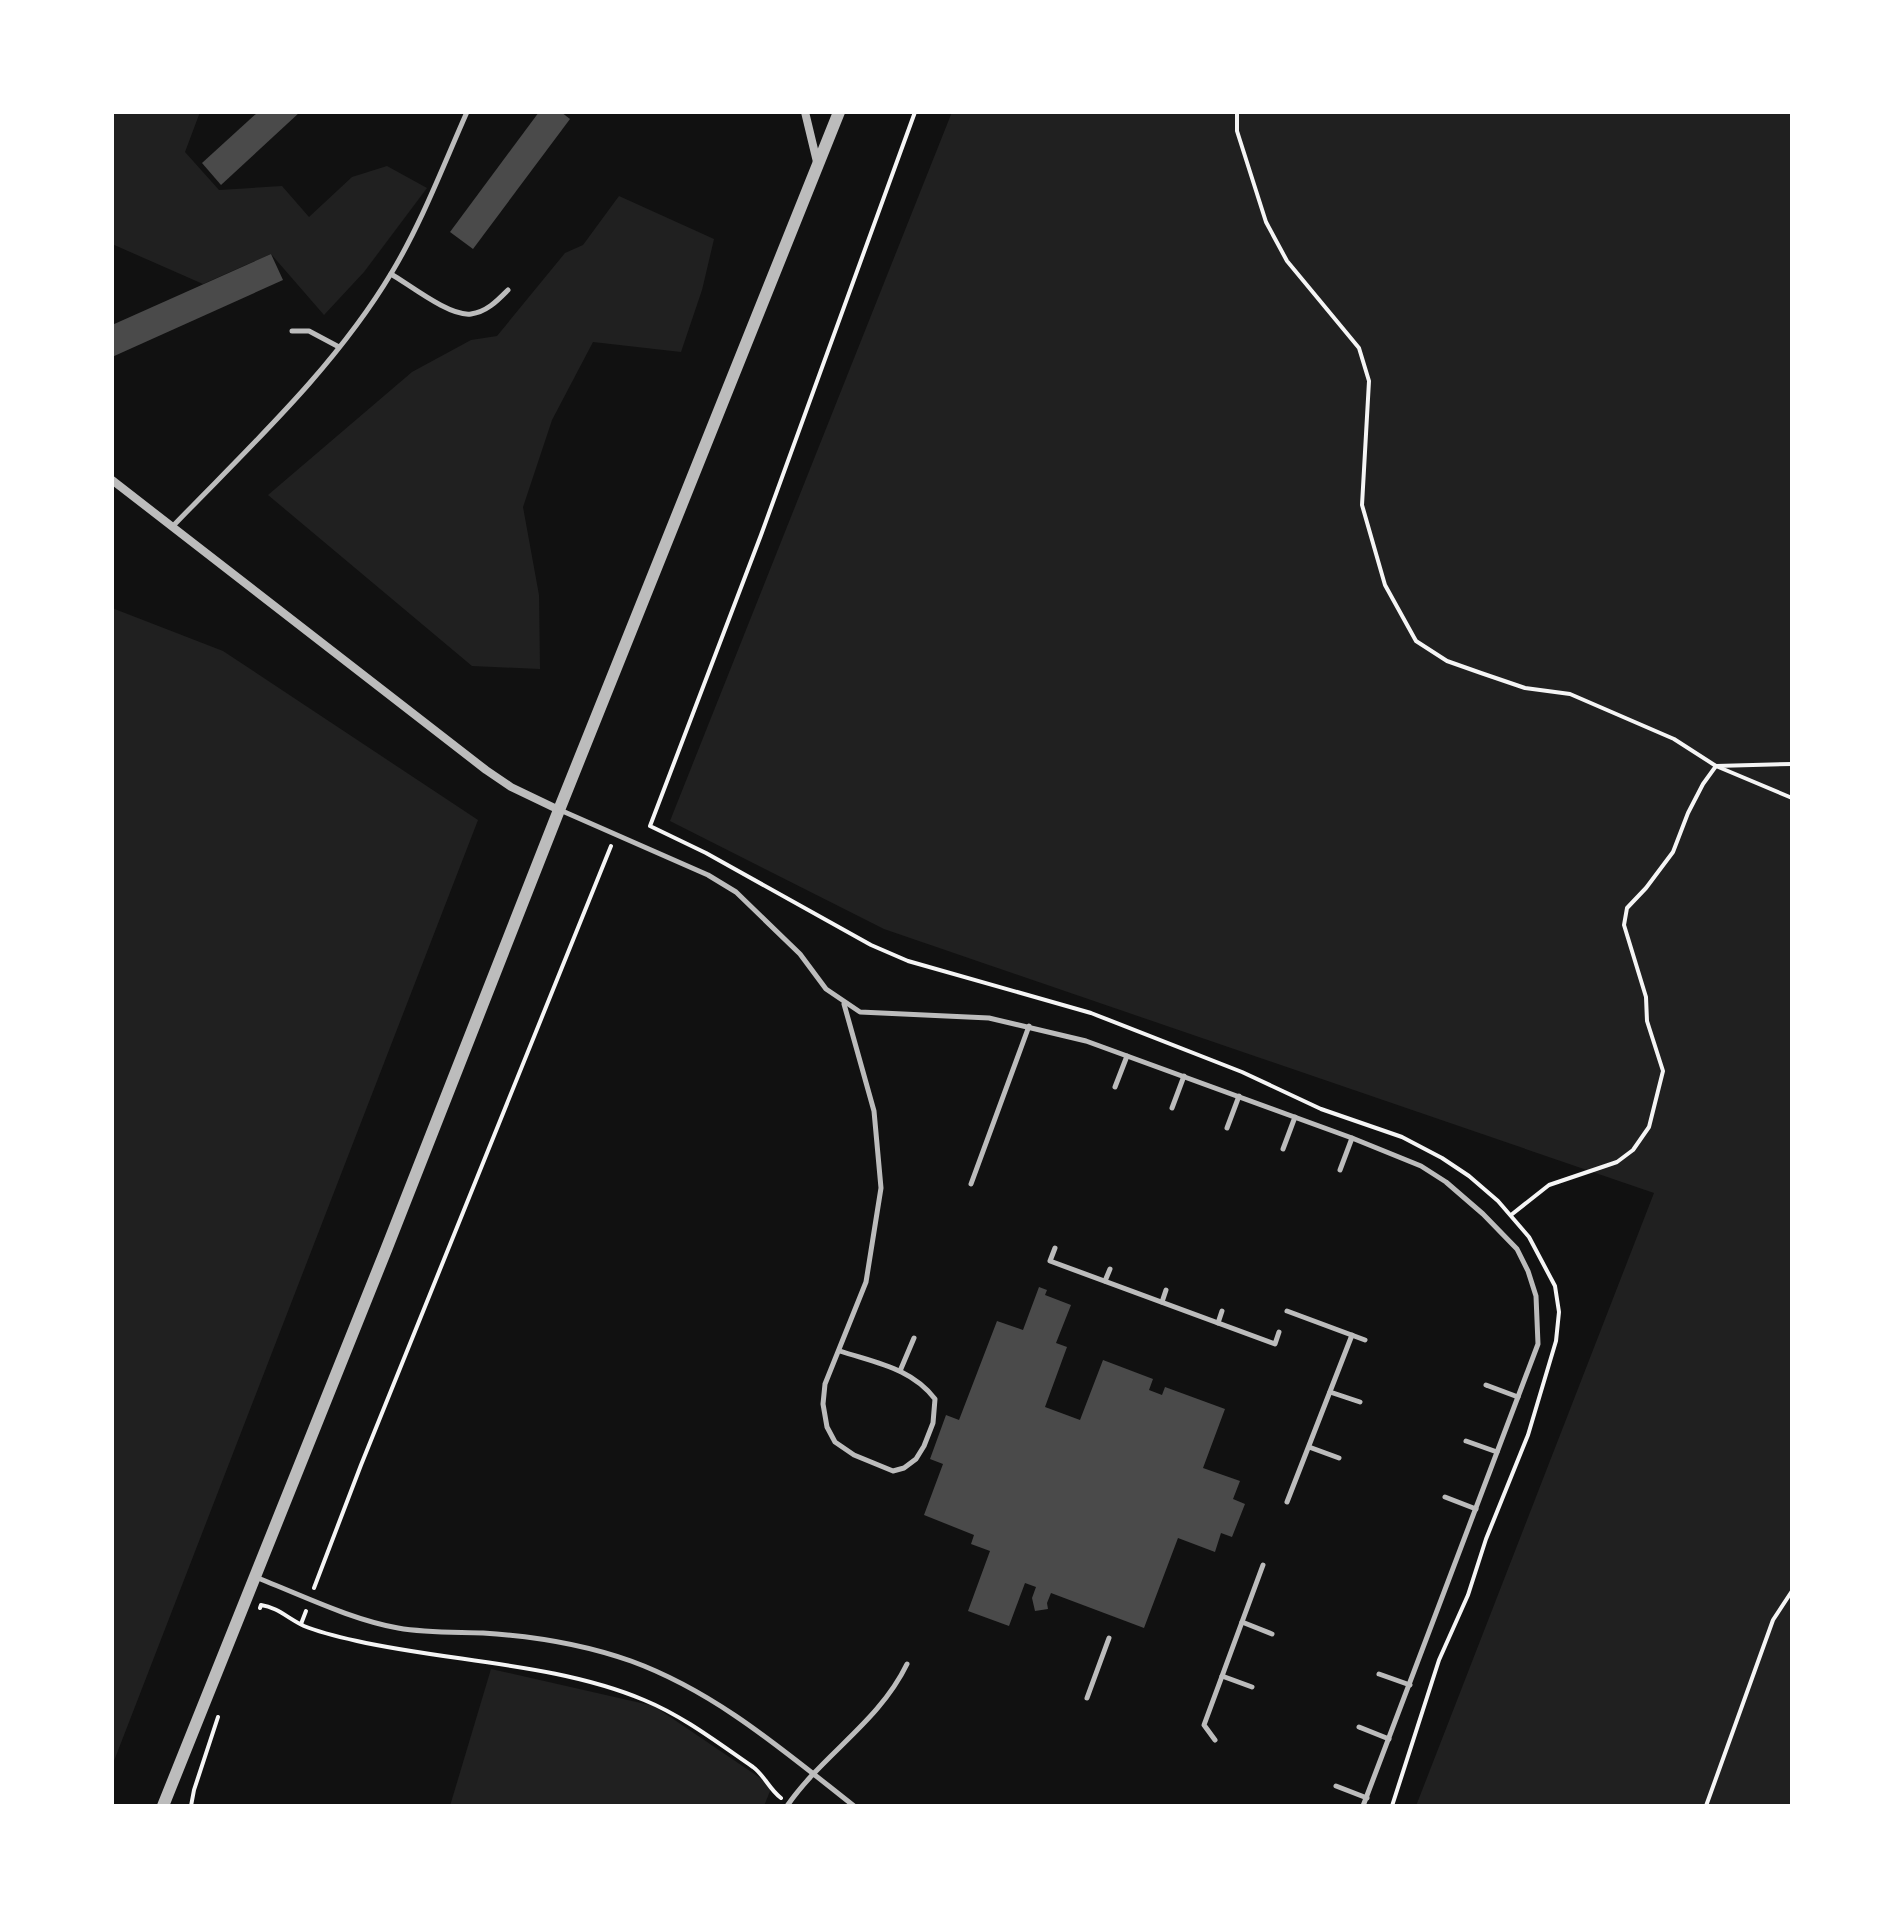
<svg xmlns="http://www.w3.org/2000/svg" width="1904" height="1918" font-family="'Titillium Web',sans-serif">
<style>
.green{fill:#202020}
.building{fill:#4a4a4a}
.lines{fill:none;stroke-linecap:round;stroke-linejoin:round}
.path{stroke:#f5f5f5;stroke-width:4}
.service{stroke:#bcbcbc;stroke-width:5}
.minor{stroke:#bcbcbc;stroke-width:8}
.tertiary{stroke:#bcbcbc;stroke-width:12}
</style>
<rect width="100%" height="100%" fill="#111"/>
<g class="green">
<path d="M 112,112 L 200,112 L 185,152 L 219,190 L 282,186 L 309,217 L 352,177 L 387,166 L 427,188 L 364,272 L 324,315 L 271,254 L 203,284 L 112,244 Z"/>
<path d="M 952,112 L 1792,112 L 1792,1806 L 1416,1806 L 1654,1193 L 884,929 L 670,821 Z"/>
<path d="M 619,196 L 714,239 L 702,290 L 681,352 L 593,342 L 552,420 L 523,507 L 539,595 L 540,669 L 472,666 L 268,495 L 412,372 L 471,340 L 497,336 L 565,253 L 583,245 Z"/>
<path d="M 112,608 L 223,651 L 478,820 L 112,1766 Z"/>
<path d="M 491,1669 L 654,1706 L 772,1786 L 764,1806 L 450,1806 Z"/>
</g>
<g class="building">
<path d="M 258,112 L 300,112 L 221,185 L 202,163 Z"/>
<path d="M 539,112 L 561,112 L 570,119 L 473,249 L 450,232 Z"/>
<path d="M 271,254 L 283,280 L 112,357 L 112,325 Z"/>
<path d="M 1039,1287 L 1047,1290 L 1045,1295 L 1071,1305 L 1056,1343 L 1067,1347 L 1045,1407 L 1080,1420 L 1103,1360 L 1153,1379 L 1149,1390 L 1162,1395 L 1165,1387 L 1225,1409 L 1203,1468 L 1240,1481 L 1233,1499 L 1245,1504 L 1232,1537 L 1221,1533 L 1215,1552 L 1178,1538 L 1144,1628 L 1051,1593 L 1047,1603 L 1048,1609 L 1035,1611 L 1032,1598 L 1036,1587 L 1025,1583 L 1009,1626 L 968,1611 L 990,1551 L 971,1544 L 974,1535 L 924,1515 L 943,1464 L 930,1459 L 946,1415 L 959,1420 L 997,1321 L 1023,1330 Z"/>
</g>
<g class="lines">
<g class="path">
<path d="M 915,112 L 761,535 L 650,826 L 706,853 L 871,945 L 908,961 L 1091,1013 L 1242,1072 L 1321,1109 L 1402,1137 L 1442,1158 L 1469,1176 L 1498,1201 L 1529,1237 L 1555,1286 L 1559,1312 L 1556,1341 L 1528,1435 L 1486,1539 L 1468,1595 L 1439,1660 L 1392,1806"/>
<path d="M 1237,112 L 1237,131 L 1266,222 L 1287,261 L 1359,348 L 1369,381 L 1362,505 L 1385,585 L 1416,641 L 1447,661 L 1481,673 L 1525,688 L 1570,694 L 1674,739 L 1716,766 L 1792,798"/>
<path d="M 1511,1215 L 1549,1185 L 1617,1162 L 1633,1150 L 1649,1127 L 1663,1071 L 1647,1021 L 1646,997 L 1624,925 L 1627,908 L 1646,888 L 1673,852 L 1688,813 L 1703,784 L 1716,766 L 1792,764"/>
<path d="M 314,1588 L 361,1465 L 611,846"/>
<path d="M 260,1608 L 261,1605 C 277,1607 289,1619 304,1626 C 321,1633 339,1637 357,1641 C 450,1662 556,1663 644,1700 C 683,1716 718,1743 753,1767 C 765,1776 769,1789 781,1798"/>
<path d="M 301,1624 L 306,1611"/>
<path d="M 191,1806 L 194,1790 L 218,1717"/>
<path d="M 1706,1806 L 1773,1620 L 1792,1591"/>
</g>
<g class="service">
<path d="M 391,274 C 410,285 450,317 471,314 C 487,312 498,300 508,290"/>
<path d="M 292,331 L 309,331 L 339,347"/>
<path d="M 173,526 C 249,447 335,368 392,272 C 422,222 443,166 467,112"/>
<path d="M 560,810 L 708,875 L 736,892 L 800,954 L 826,989 L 860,1012 L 989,1018 L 1086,1041 L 1352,1138 L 1421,1166 L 1446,1182 L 1483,1214 L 1517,1249 L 1528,1271 L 1536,1296 L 1538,1344 L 1363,1806"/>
<path d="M 1115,1087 L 1127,1056"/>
<path d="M 1172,1108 L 1184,1076"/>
<path d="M 1227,1128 L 1239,1096"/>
<path d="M 1283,1149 L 1295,1117"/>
<path d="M 1340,1170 L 1352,1138"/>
<path d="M 971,1184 L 1029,1026"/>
<path d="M 1055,1248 L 1050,1261 L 1275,1344 L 1279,1332"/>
<path d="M 1105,1281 L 1110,1269"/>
<path d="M 1162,1302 L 1166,1290"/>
<path d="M 1287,1311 L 1365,1340"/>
<path d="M 1218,1323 L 1222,1311"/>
<path d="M 840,1351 C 876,1363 911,1368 935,1399 L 933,1423 L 924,1446 L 916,1459 L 904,1468 L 893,1471 L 854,1455 L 835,1442 L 827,1427 L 823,1404 L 825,1384 L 866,1282 L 881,1188 L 874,1111 L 844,1004"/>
<path d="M 900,1371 L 914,1338"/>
<path d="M 1486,1385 L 1518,1397"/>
<path d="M 1330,1392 L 1360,1402"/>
<path d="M 1466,1441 L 1497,1452"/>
<path d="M 1309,1447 L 1339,1458"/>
<path d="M 1445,1497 L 1476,1509"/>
<path d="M 1287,1502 L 1352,1335"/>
<path d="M 255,1577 C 302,1595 349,1619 398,1628 C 426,1633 454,1632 483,1633 C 533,1636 583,1644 631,1661 C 716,1692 784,1751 854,1806"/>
<path d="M 1242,1622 L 1272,1634"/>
<path d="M 1379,1674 L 1410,1685"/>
<path d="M 1222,1676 L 1252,1687"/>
<path d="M 1087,1698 L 1109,1638"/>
<path d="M 1359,1727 L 1389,1739"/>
<path d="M 1215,1740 L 1204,1725 L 1263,1565"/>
<path d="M 1336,1786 L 1367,1798"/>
<path d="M 787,1806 C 823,1754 879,1722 907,1664"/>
</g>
<g class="minor">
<path d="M 805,112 L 818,166"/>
<path d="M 112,480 L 486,770 L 511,787 L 559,810"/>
</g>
<path class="tertiary" d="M 163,1806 L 386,1250 L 559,810 L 839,112"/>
</g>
<rect width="1904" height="1918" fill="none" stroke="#ffffff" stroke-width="228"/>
</svg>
